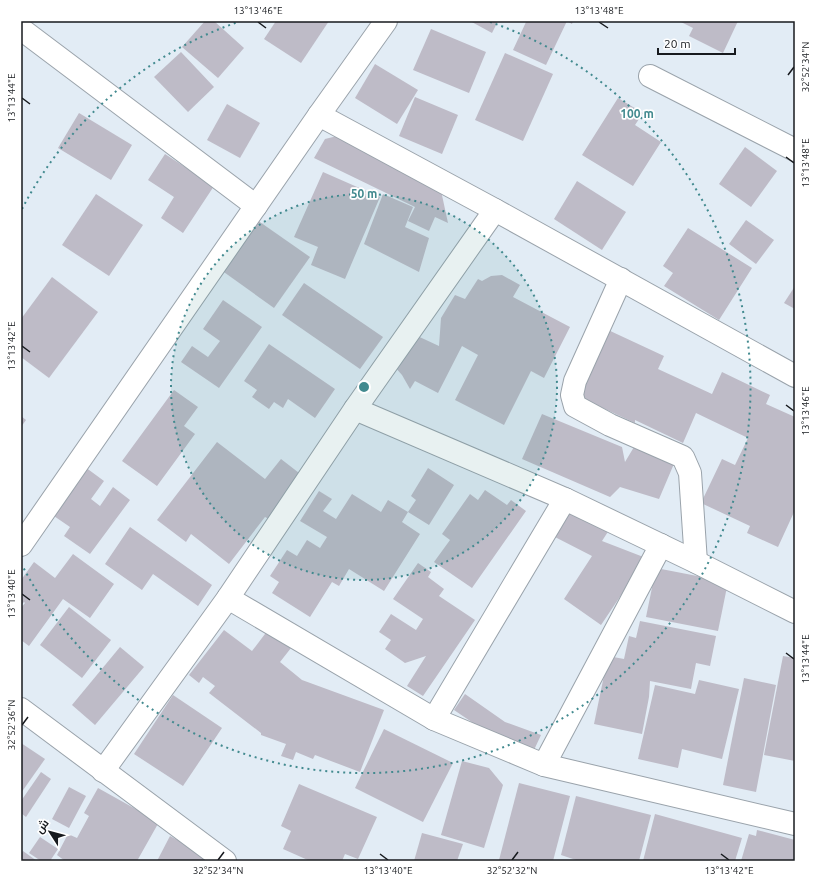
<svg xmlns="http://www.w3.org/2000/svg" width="816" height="882" font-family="Ubuntu,Cairo,sans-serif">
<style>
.building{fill:#bebbc7}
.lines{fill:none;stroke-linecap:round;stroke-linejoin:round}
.minor-casing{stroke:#9aa3ab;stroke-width:24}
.tertiary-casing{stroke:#9aa3ab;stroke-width:24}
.minor{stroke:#fff;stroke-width:22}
.tertiary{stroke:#fff;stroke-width:22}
.ticks{fill:none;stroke:#171a1e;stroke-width:1.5}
.ring{fill:none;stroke:#428a8f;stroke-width:2;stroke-dasharray:2 4}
.centre{fill:#428a8f;stroke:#fff;stroke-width:2}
.ring-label{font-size:12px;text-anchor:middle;font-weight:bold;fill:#428a8f;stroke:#fff;stroke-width:3.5;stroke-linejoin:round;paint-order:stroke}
.neatline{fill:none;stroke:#171a1e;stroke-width:1.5}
.ticks-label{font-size:10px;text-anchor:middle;fill:#171a1e}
</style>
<rect width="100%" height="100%" fill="#e2ecf5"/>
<g class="building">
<path d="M 205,21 L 214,21 L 244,48 L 218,78 L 182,47 Z"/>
<path d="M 276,21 L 329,21 L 301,63 L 264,39 Z"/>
<path d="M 470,21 L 498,21 L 492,33 Z"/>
<path d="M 524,21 L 573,21 L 572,24 L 567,21 L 546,65 L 513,50 L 526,22 Z"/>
<path d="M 679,21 L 738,21 L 723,53 L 689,36 L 693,28 Z"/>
<path d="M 431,29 L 486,52 L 469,93 L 413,70 Z"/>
<path d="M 181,52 L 214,87 L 188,112 L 154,77 Z"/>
<path d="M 505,53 L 553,74 L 523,141 L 475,120 Z"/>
<path d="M 375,64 L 418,90 L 397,124 L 355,98 Z"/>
<path d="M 415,97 L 458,115 L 442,154 L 399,136 Z"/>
<path d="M 618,98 L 643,113 L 635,125 L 661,142 L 633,186 L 582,155 Z"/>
<path d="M 227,104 L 260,123 L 240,158 L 207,140 Z"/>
<path d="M 79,113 L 132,145 L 111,180 L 58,148 Z"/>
<path d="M 341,135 L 440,186 L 448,223 L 435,217 L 429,231 L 408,221 L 415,207 L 314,158 L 325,139 Z"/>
<path d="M 745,147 L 777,171 L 751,207 L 719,184 Z"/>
<path d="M 165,154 L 214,186 L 183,233 L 161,218 L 174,197 L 148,180 Z"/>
<path d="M 323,172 L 380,197 L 345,279 L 311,265 L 318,247 L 294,237 Z"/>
<path d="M 577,181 L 626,212 L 602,250 L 554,219 Z"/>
<path d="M 96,194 L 143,225 L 109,276 L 62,245 Z"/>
<path d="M 383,194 L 413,207 L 405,227 L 429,238 L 419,272 L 364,244 Z"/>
<path d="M 257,220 L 310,257 L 274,308 L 221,270 Z"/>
<path d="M 746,220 L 774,240 L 756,264 L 729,244 Z"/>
<path d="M 688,228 L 752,268 L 719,320 L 664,286 L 673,273 L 663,266 Z"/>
<path d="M 502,275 L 520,285 L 513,297 L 570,327 L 544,378 L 531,371 L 504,425 L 455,400 L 478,355 L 462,346 L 438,393 L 415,381 L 410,389 L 402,375 L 394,366 L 411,333 L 439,346 L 441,318 L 455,295 L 465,299 L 478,279 L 482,281 L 491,276 Z"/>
<path d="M 52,277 L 98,312 L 49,378 L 21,357 L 21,319 Z"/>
<path d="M 304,283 L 383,337 L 360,369 L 282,315 Z"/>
<path d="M 795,286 L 795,309 L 784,303 Z"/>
<path d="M 223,300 L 262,327 L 219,388 L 181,362 L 192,346 L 208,357 L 220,341 L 203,329 Z"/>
<path d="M 606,329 L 664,356 L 658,369 L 712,394 L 722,372 L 770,395 L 766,404 L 795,417 L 795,510 L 778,547 L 747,533 L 750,526 L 701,503 L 722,459 L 735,465 L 748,438 L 696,413 L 683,443 L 635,420 L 635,423 L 577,396 Z"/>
<path d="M 269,344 L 335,389 L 315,418 L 288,399 L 283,408 L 274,402 L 269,409 L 252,397 L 257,390 L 244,381 Z"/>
<path d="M 174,390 L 198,407 L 184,426 L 195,434 L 157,486 L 122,461 Z"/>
<path d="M 542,414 L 622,447 L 625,462 L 637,442 L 676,459 L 659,499 L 620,487 L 610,497 L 522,459 Z"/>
<path d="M 21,416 L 26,420 L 21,427 Z"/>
<path d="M 217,442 L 265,479 L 281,459 L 303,476 L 269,519 L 265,517 L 229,564 L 191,534 L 186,542 L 157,520 Z"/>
<path d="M 85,467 L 104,481 L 91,499 L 100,506 L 113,487 L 130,500 L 90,554 L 64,536 L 70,527 L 51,514 Z"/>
<path d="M 428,468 L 454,485 L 429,525 L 408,512 L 416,500 L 411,496 Z"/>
<path d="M 485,490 L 507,505 L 511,500 L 526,511 L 472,588 L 434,562 L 450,540 L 442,534 L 470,494 L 478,500 Z"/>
<path d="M 319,491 L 332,499 L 323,511 L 336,519 L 352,494 L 381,512 L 388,500 L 408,512 L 402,522 L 420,534 L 384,591 L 349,569 L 339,586 L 332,582 L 310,617 L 272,593 L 279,582 L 270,576 L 287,550 L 297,556 L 307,540 L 320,548 L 327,537 L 300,521 Z"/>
<path d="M 570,510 L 611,527 L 602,541 L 646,558 L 601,625 L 564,599 L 592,556 L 553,536 Z"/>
<path d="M 130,527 L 212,585 L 198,606 L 153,574 L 142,590 L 105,564 Z"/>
<path d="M 73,554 L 114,584 L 90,618 L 63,599 L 29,646 L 21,640 L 21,608 L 25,603 L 24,602 L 21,605 L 21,580 L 34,562 L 55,578 Z"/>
<path d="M 418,563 L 431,572 L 428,577 L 444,589 L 439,596 L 475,620 L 423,696 L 407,686 L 426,656 L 405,663 L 385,649 L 391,640 L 379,632 L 391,614 L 416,630 L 423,619 L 393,599 Z"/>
<path d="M 656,568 L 728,582 L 718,631 L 646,617 Z"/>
<path d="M 69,607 L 111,640 L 82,678 L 40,645 Z"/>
<path d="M 640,621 L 716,636 L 710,666 L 696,663 L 691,689 L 650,681 L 649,697 L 642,734 L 594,724 L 608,656 L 624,659 L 629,636 L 636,638 Z"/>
<path d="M 224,630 L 252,651 L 268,630 L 291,648 L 280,662 L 302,680 L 384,710 L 360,772 L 315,755 L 313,759 L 296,752 L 293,760 L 281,756 L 286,744 L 261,735 L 261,733 L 209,693 L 215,686 L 203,677 L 199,683 L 189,675 Z"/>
<path d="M 120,647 L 144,667 L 95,725 L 72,705 Z"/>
<path d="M 783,656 L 795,658 L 795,761 L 764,755 Z"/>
<path d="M 744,678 L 776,685 L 756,792 L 723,785 Z"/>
<path d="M 699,680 L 739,689 L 722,759 L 682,749 L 678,768 L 638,759 L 655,685 L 695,694 Z"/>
<path d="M 465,694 L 505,722 L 541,735 L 534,750 L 482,729 L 454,710 Z"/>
<path d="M 173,695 L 222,728 L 183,786 L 134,754 Z"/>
<path d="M 384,729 L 453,763 L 423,822 L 355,788 Z"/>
<path d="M 21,743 L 45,759 L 21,793 Z"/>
<path d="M 462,761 L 489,768 L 503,785 L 484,848 L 441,835 Z"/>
<path d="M 41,772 L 51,779 L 26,817 L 21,813 L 21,801 Z"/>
<path d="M 519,783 L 570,796 L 553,861 L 499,860 Z"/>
<path d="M 299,784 L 377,817 L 358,859 L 345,854 L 342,861 L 310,861 L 283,849 L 291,831 L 281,826 Z"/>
<path d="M 69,787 L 86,796 L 69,828 L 52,819 Z"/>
<path d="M 98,788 L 159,822 L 137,861 L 65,861 L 57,855 L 68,834 L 77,838 L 89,816 L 84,813 Z"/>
<path d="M 576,796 L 651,815 L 639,861 L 579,861 L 561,855 Z"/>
<path d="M 655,814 L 742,838 L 735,861 L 643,861 Z"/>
<path d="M 757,830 L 795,840 L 795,861 L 741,861 L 749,834 L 756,836 Z"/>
<path d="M 422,833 L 463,844 L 457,861 L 414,861 Z"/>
<path d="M 170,836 L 218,861 L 157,861 Z"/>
<path d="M 40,837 L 58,849 L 50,861 L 41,861 L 29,853 Z"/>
<path d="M 23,851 L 37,861 L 21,861 L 21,854 Z"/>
</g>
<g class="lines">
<g class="minor-casing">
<g id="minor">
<path d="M 21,29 L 256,206"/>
<path d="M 650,76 L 795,150"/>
<path d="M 319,115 L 495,210 L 795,376"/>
<path d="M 621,279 L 575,381 L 572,395 L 575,406 L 610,425 L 683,457 L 690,473 L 696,562"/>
<path d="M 355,409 L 565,499 L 696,562 L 795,612"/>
<path d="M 228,598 L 434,719 L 544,765 L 795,824"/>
<path d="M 21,709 L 225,861"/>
<path d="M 434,719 L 565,499"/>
<path d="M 544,765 L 661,545"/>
<path d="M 103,771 L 228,598 L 355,409 L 495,210"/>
</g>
</g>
<g class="tertiary-casing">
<path id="tertiary" d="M 21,545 L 319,115 L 386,21"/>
</g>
<use href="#minor" class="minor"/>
<use href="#tertiary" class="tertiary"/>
</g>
<path class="ticks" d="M 258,22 L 266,28M 599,22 L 608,28M 788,75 L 794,67M 22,98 L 30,104M 786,157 L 794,163M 22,346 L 30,352M 786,405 L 794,411M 22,594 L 30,600M 786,653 L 794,659M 22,725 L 28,717M 380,854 L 388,860M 721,854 L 729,860M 218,860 L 224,852M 512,860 L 518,852"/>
<circle cx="364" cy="387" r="193" fill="#428a8f" fill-opacity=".12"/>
<g class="ring">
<circle cx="364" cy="387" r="193"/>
<path d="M22 209A386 386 0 0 1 238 22M490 22A386 386 0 1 1 22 565"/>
</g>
<circle cx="364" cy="387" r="6" class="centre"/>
<g class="ring-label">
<text x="637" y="118">100 m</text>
<text x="364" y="198">50 m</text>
</g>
<rect width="816" height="882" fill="none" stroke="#ffffff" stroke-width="44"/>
<g transform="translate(50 832) rotate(306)" stroke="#ffffff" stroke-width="3" paint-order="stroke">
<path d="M0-3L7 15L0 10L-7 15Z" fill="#171a1e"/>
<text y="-6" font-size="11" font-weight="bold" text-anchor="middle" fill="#171a1e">ش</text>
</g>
<path d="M658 48v6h77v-6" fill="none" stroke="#171a1e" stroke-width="2"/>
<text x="664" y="48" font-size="12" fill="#171a1e" stroke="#ffffff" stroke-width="3" paint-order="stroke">20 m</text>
<rect x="22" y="22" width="772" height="838" class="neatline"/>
<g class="ticks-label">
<text x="258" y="14">13°13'46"E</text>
<text x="599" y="14">13°13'48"E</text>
<text transform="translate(805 67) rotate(-90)" y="4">32°52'34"N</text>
<text transform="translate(11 98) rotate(-90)" y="4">13°13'44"E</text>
<text transform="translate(805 163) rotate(-90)" y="4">13°13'48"E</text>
<text transform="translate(11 346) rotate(-90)" y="4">13°13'42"E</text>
<text transform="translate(805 411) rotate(-90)" y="4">13°13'46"E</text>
<text transform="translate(11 594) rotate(-90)" y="4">13°13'40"E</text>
<text transform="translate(805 659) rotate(-90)" y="4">13°13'44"E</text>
<text transform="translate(11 725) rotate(-90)" y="4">32°52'36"N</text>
<text x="218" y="874">32°52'34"N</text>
<text x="388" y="874">13°13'40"E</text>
<text x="512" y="874">32°52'32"N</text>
<text x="729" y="874">13°13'42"E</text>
</g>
</svg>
